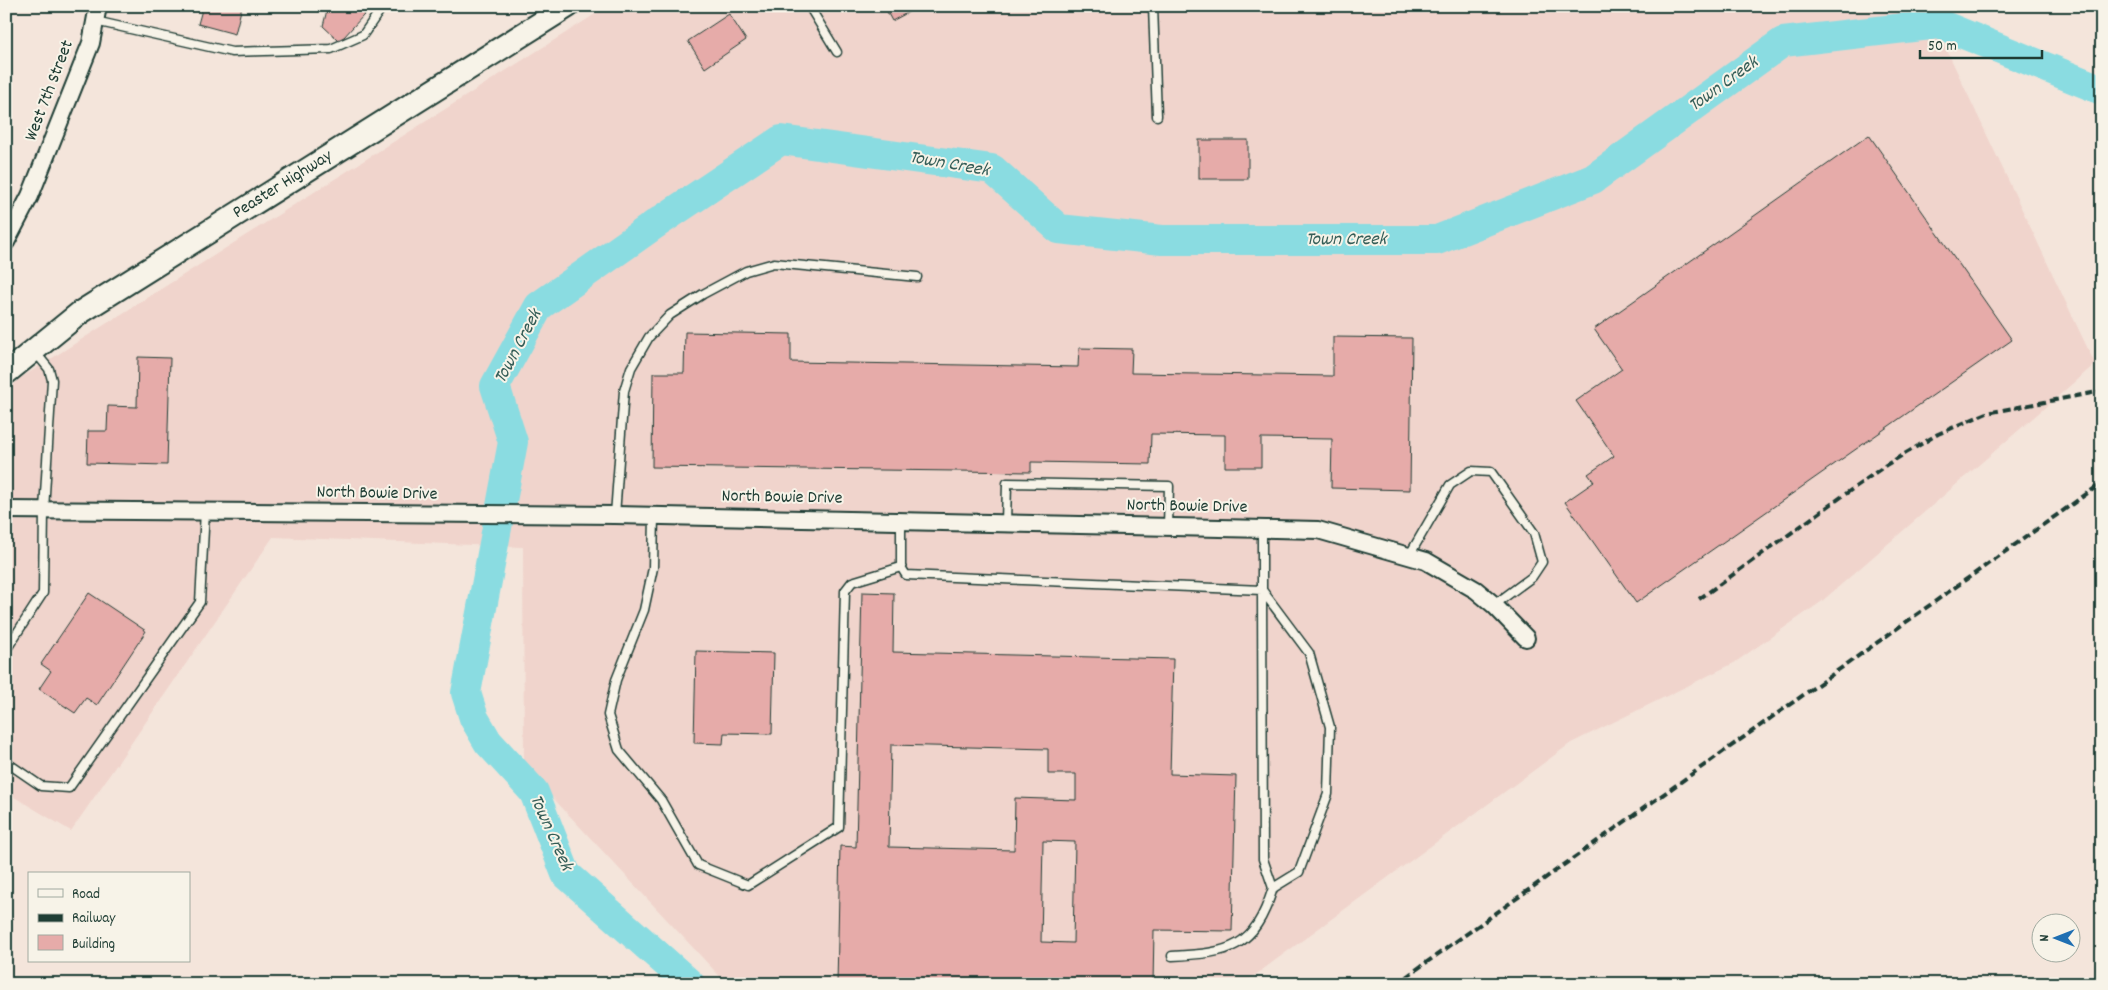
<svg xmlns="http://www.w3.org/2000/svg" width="2108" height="990" font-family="Dekko,sans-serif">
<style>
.built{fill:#f0d4cc}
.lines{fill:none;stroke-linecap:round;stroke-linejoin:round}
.river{stroke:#8adce1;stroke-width:30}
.building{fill:#e6aba9;stroke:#1f3d34;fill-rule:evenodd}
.service-casing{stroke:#1f3d34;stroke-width:11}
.minor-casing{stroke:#1f3d34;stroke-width:20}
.secondary-casing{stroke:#1f3d34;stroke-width:26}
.service{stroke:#f7f3e8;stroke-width:8}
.minor{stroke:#f7f3e8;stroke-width:16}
.secondary{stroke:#f7f3e8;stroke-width:22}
.rail{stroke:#1f3d34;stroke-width:4;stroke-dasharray:8 4;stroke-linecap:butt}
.labels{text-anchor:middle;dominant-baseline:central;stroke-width:4;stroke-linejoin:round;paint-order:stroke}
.street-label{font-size:18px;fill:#1f3d34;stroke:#f7f3e8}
.water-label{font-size:19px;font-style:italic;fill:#345d57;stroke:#f7f3e8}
</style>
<rect width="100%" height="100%" fill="#f4e5db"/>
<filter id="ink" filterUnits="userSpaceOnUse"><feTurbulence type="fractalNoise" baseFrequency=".02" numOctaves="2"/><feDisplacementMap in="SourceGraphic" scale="10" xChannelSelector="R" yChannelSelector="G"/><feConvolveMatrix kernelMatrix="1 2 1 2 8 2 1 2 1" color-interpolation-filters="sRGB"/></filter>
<g filter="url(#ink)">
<path class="built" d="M 608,6 L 1926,6 L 2095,364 L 1821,602 L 1734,663 L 1571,743 L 1243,984 L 727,984 L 524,767 L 523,547 L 273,537 L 71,831 L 6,792 L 6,394 L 19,379 Z"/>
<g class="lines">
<path class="river" d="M 690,984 L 566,874 L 534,792 L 488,742 L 474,718 L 466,693 L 513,442 L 495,386 L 539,306 L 654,225 L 781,140 L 992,169 L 1059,229 L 1162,240 L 1437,240 L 1593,179 L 1783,42 L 1939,24 L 2102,90"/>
</g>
<g class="building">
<path d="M 203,6 L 242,6 L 235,34 L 198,24 Z"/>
<path d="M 328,6 L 372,6 L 344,37 L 338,40 L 323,26 Z"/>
<path d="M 884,6 L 920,6 L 892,21 Z"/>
<path d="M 729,14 L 746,40 L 705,68 L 688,41 Z"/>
<path d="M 1869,135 L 2012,340 L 1636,603 L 1565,502 L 1594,482 L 1588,474 L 1614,456 L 1576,401 L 1622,369 L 1594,329 Z"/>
<rect x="1199" y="140" width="49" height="39"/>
<path d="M 685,332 L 791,334 L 791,362 L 1078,367 L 1079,348 L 1132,349 L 1131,373 L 1333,376 L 1333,337 L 1412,338 L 1410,490 L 1331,488 L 1332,439 L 1261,438 L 1261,467 L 1225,467 L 1225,435 L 1151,434 L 1150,464 L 1031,462 L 1031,472 L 652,467 L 653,373 L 684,373 Z"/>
<path d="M 138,357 L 170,358 L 167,465 L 87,463 L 88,431 L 107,431 L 108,406 L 137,407 Z"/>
<path d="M 862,592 L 894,593 L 893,652 L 1173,659 L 1170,774 L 1236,776 L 1232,931 L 1154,930 L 1153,984 L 837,984 L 840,846 L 856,847 ZM 891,745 L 1048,749 L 1048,774 L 1076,774 L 1076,800 L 1015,798 L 1014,850 L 889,847 ZM 1043,841 L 1075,842 L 1073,943 L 1041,942 Z"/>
<path d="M 89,593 L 146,631 L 97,705 L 86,698 L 75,713 L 39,689 L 51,671 L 41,664 Z"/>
<path d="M 696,651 L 774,653 L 772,734 L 724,733 L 723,744 L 694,743 Z"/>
</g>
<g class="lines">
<g class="service-casing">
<g id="service">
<path d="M 809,6 L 837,52"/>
<path d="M 1153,6 L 1157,116"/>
<path d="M 95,21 L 232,52 L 331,49 L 363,35 L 383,6"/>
<path d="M 615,515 L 624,391 L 631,368 L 649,337 L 670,315 L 703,294 L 746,271 L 774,263 L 917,277"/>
<path d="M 654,515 L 653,568 L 644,610 L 616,680 L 608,715 L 619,750 L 661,800 L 698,865 L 748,885 L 839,827 L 845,591 L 852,582 L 901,567"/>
<path d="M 901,521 L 901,567 L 906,575 L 1262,590 L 1263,859 L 1273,888 L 1299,872 L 1328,794 L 1330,727 L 1309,653 L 1262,590 L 1262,529"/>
<path d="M 1006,523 L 1007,483 L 1169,486 L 1168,527"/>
<path d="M 1409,556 L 1450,485 L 1471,471 L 1491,472 L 1534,533 L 1542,562 L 1532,577 L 1494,605"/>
<path d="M 6,650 L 43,593 L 44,510 L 52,380 L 49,369 L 36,353"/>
<path d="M 6,762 L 41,786 L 69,788 L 200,602 L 205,511"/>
<path d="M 1172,956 C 1230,953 1254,949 1273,888"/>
</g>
</g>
<g class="minor-casing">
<g id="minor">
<path d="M 6,242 L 30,196 L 91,43 L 98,6"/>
<path d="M 6,510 L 615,515 L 1318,530 L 1426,561 L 1476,590 L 1494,605 L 1526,638"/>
</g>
</g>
<g class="secondary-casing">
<path id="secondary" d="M 6,373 L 81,312 L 568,6"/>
</g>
<use href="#service" class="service"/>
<use href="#minor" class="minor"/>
<use href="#secondary" class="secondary"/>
<g class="rail">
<path d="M 1699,599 L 1886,465 L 1938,434 L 1987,413 L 2102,391"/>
<path d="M 1396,984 L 2102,483"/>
</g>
</g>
</g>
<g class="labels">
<g class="street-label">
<text transform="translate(50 91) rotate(-69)">West 7th Street</text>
<text transform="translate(283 185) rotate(-32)">Peaster Highway</text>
<text transform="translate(377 494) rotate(1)">North Bowie Drive</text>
<text transform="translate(782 498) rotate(1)">North Bowie Drive</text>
<text transform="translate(1187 507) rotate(1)">North Bowie Drive</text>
</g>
<g class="water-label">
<text transform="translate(1724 85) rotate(-36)">Town Creek</text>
<text transform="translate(949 165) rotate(10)">Town Creek</text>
<text x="1346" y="240">Town Creek</text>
<text transform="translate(519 347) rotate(-62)">Town Creek</text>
<text transform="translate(550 833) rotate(66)">Town Creek</text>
</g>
</g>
<rect width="2108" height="990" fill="none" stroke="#f7f3e8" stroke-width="25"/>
<rect x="12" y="12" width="2083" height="965" fill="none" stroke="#1f3d34" stroke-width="2" filter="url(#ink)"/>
<rect x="28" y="872" width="162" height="90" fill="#f7f3e8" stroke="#a1aaa0"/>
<rect x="38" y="889" width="25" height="8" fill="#f7f3e8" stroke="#a1aaa0"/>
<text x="72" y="898" font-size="15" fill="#1f3d34">Road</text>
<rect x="38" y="914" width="25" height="8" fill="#1f3d34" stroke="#a1aaa0"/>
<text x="72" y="922" font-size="15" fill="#1f3d34">Railway</text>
<rect x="38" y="935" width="25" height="15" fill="#e6aba9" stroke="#a1aaa0"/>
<text x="72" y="948" font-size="15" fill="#1f3d34">Building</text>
<g transform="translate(2056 938) rotate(270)"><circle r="24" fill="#f7f3e8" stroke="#a1aaa0"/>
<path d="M0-4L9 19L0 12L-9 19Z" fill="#1f6fb2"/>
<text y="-8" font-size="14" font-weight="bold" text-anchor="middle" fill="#1f3d34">N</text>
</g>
<path d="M1920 50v8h122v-8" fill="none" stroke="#1f3d34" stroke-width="2.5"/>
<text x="1928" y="50" font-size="15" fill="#1f3d34" stroke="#f7f3e8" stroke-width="4" paint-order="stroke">50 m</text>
</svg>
